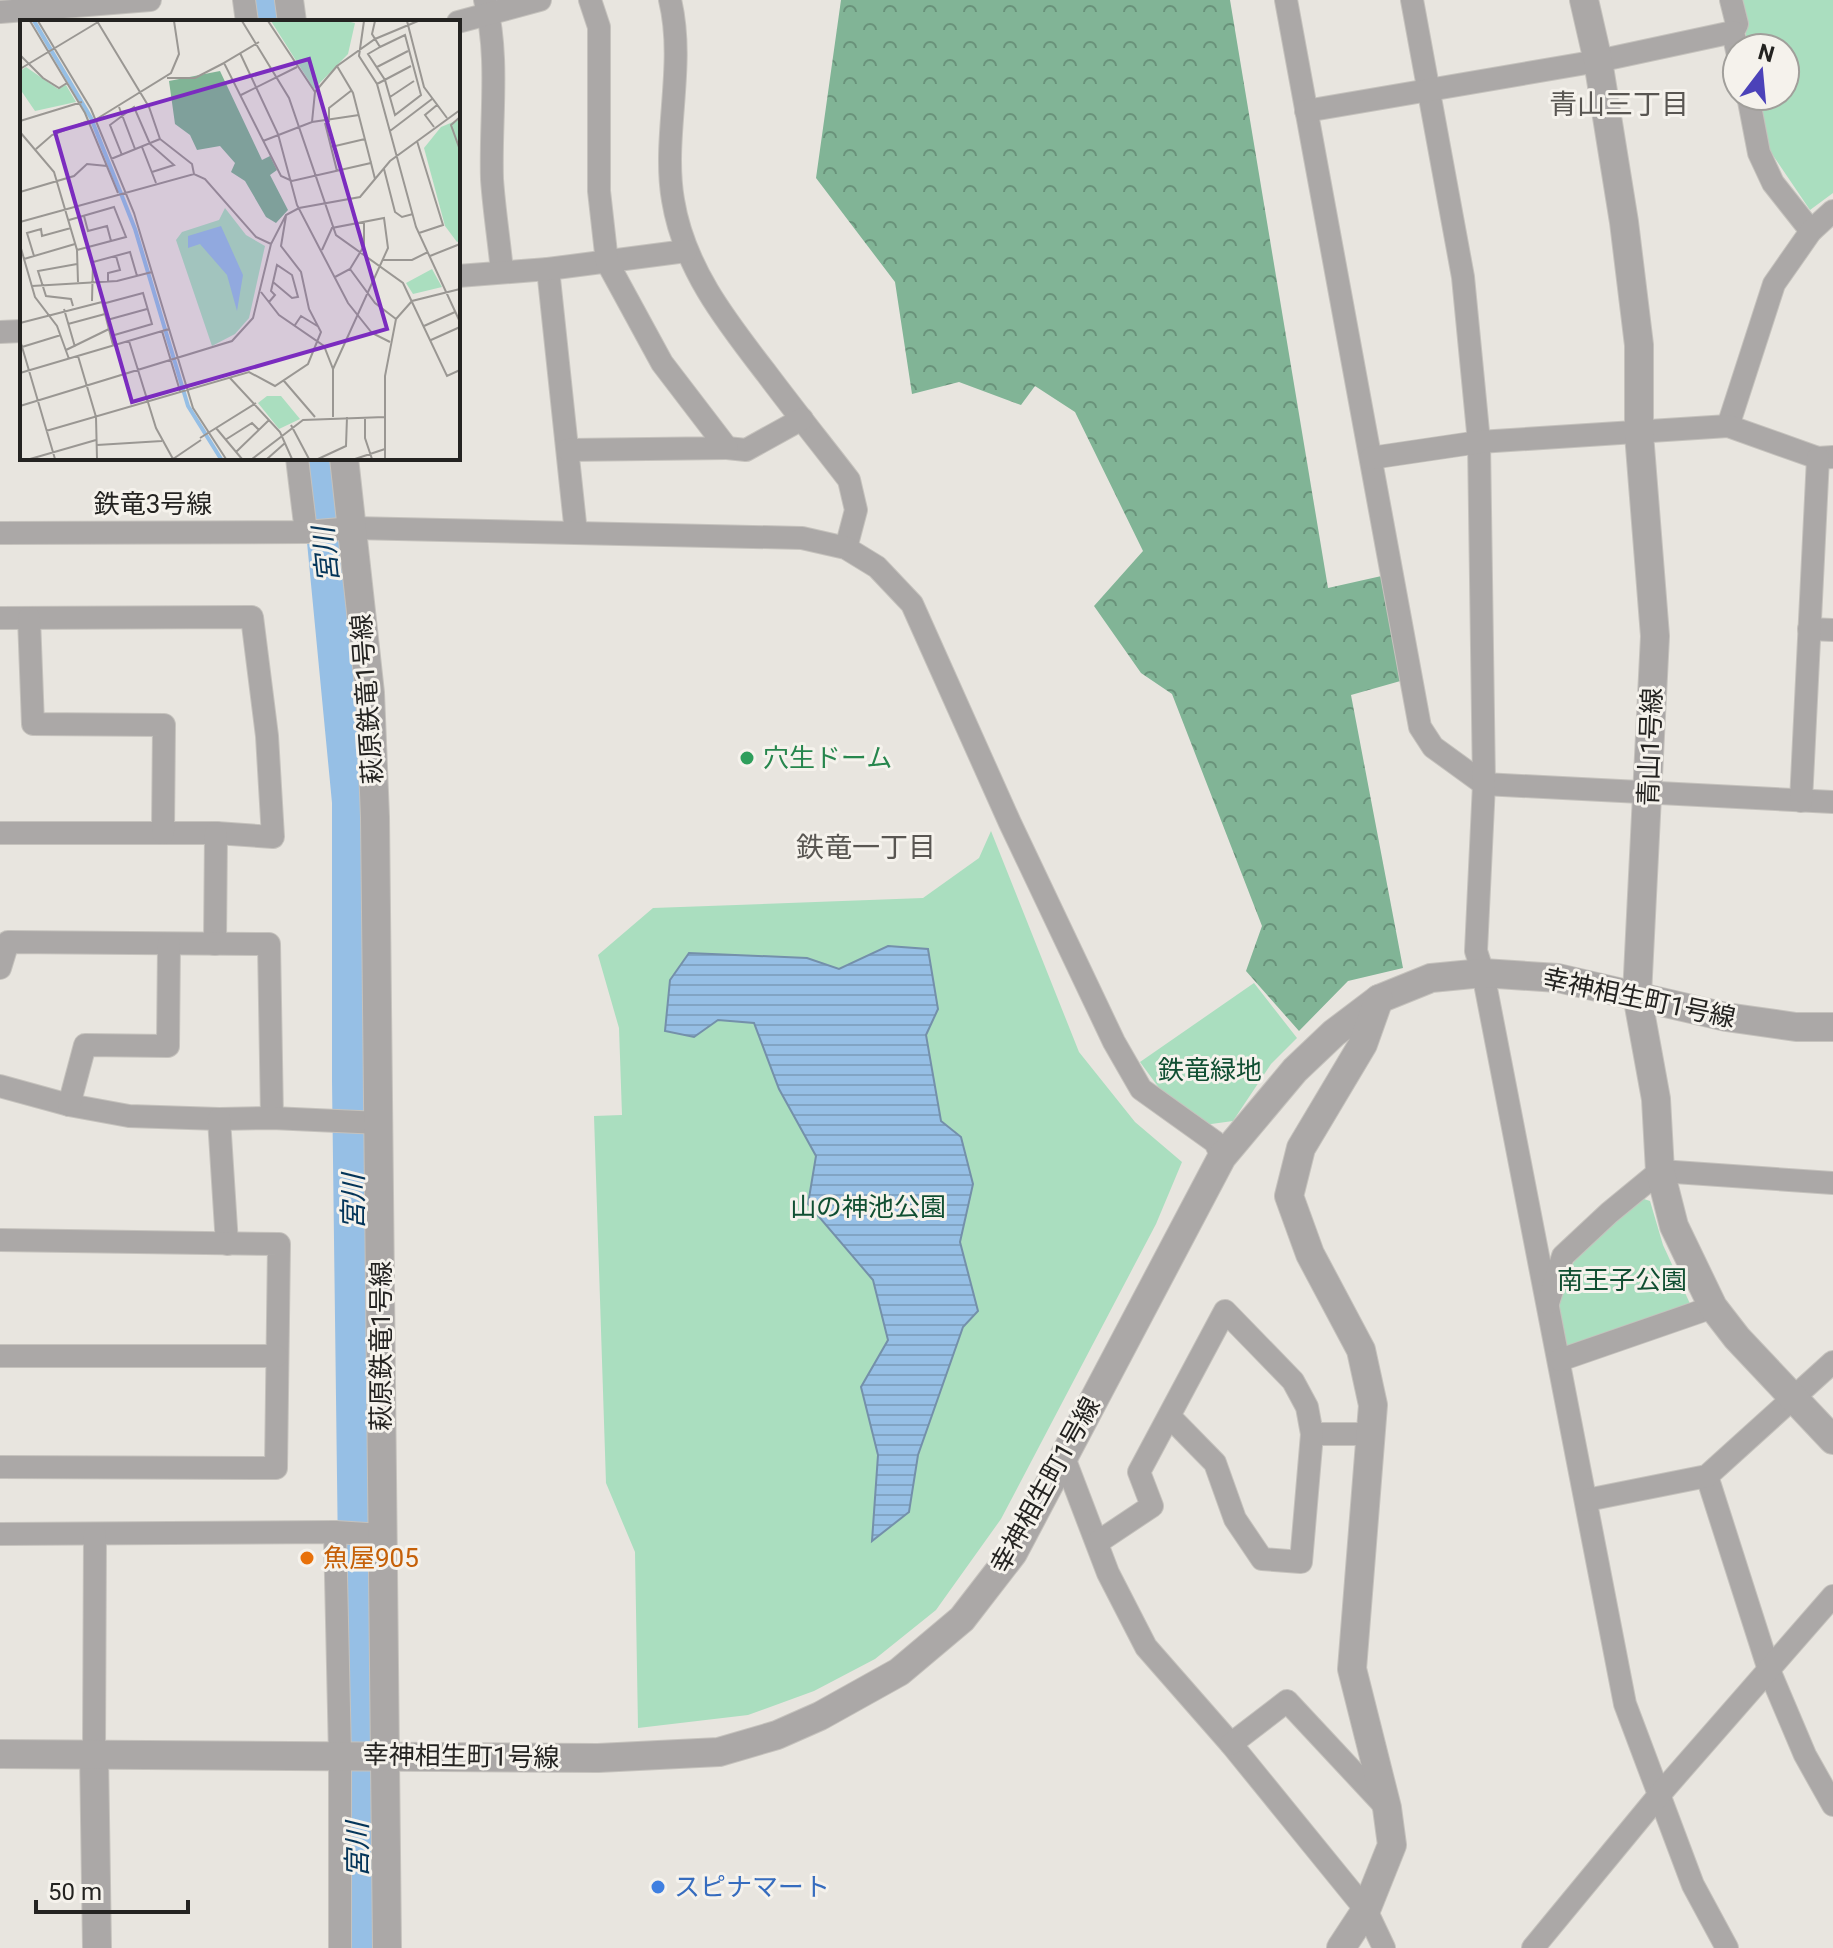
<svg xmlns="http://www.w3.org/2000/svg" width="1833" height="1948" font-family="Roboto,'Noto Sans JP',sans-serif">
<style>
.forest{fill:url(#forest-crowns)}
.park{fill:#aadebf}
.water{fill:url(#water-rules);stroke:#7490aa;stroke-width:2}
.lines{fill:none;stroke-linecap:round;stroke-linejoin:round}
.river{stroke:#96bfe5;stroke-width:36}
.minor-casing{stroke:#c5c2bd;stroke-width:24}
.tertiary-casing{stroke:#c5c2bd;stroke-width:30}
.minor{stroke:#aba8a7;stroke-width:22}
.tertiary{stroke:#aba8a7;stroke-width:28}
.leisure-dot{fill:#2e9e5b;stroke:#f5f2ec;stroke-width:3}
.food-dot{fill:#e8710a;stroke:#f5f2ec;stroke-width:3}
.shop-dot{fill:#3f7fe0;stroke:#f5f2ec;stroke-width:3}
.labels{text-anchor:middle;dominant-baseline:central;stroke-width:6;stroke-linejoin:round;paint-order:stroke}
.street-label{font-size:26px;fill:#242321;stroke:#f5f2ec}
.leisure-label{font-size:26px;fill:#27864d;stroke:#f5f2ec;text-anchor:start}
.park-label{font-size:26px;fill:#104f32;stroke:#f5f2ec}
.food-label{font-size:26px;fill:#c56008;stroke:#f5f2ec;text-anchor:start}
.shop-label{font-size:26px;fill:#366cbe;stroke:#f5f2ec;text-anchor:start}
.neighbourhood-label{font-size:28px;fill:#595652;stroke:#f5f2ec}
.water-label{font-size:28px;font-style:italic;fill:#043559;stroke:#f5f2ec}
.inset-river{fill:none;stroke:#96bfe5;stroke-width:4}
.inset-road{fill:none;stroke:#9a9793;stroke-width:2}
.view{fill:#7b2cbf;fill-opacity:0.15;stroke:#7b2cbf;stroke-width:4}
.inset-edge{fill:none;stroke:#242321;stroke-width:4}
</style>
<defs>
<pattern id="forest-crowns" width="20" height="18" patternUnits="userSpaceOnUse" patternTransform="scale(2)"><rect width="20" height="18" fill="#81b496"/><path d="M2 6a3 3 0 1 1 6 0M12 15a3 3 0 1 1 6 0" fill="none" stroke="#69927a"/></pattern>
<pattern id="water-rules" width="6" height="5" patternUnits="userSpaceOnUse" patternTransform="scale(2)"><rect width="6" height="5" fill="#96bfe5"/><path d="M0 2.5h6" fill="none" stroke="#81a4c4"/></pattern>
</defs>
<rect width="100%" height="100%" fill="#e8e5df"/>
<path class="forest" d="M 841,0 L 1230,0 L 1328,588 L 1386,575 L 1404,680 L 1351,695 L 1403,968 L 1348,981 L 1299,1031 L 1246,971 L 1262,926 L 1172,694 L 1141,673 L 1094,606 L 1143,551 L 1075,412 L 1035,386 L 1021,405 L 959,382 L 912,394 L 895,282 L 816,178 Z"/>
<g class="park">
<path d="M 1738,0 L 1833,0 L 1833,193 L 1810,210 L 1766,145 L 1760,96 L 1785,96 L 1785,48 L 1749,48 Z"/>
<path d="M 991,831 L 1079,1052 L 1135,1122 L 1182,1162 L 1156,1224 L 1001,1519 L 936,1610 L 875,1659 L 814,1691 L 748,1715 L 638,1728 L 635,1552 L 606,1483 L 594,1116 L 622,1115 L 619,1028 L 598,955 L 653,908 L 923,898 L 979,858 Z"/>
<path d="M 1254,983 L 1297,1038 L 1271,1064 L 1233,1121 L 1204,1125 L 1162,1092 L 1140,1062 Z"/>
<path d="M 1641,1198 L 1650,1201 L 1663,1245 L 1692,1308 L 1567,1346 C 1565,1336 1561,1326 1560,1316 C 1553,1262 1606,1229 1641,1198 Z"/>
</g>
<path class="water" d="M 888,946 L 928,949 L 938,1009 L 926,1035 L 941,1121 L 961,1137 L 973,1184 L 960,1242 L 978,1311 L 963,1327 L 918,1455 L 909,1512 L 872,1541 L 878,1455 L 861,1387 L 888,1340 L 873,1280 L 808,1204 L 816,1156 L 779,1089 L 754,1023 L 718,1020 L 694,1037 L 665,1031 L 670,980 L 689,953 L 807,958 L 839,969 Z"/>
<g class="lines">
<g class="river">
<path d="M 269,0 L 271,22"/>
<path d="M 317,458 L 350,802 L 350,1081 L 358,1713 L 358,1948"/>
</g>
<g class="minor-casing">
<g id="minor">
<path d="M 244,0 L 247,22"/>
<path d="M 485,0 C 500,58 490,120 492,179 C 494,209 499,240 502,271"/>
<path d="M 670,0 C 686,66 662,136 673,200 C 684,268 726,321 767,374 C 794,410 822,445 849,480 L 856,510 L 846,548"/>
<path d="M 1286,0 L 1420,727 L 1433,747 L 1484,784 L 1833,802"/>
<path d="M 1412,0 L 1463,277 L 1479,442 L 1484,784 L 1476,951 L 1483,973 L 1625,1704 L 1693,1885 L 1727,1948"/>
<path d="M 1731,0 L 1737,24 L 1733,32 L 1737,51"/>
<path d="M 0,12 L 150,0"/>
<path d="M 458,22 L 540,0"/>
<path d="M 1748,96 L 1759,153 L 1773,183 L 1811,231"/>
<path d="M 1306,111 L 1598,61 L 1733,32"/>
<path d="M 548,269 L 576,533"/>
<path d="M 458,276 L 548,269 L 686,251"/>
<path d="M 0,332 L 22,331"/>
<path d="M 1728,426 L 1774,284 L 1811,231 L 1833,211"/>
<path d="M 727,448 L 746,450 L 802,419"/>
<path d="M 568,450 L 727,448 L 662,363 L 607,262 L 599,191 L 599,27 L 590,0"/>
<path d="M 297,458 L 306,532"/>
<path d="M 1371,458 L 1479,442 L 1728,426 L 1818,458 L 1833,457"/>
<path d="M 0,533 L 306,532 L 353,528 L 802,538 L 846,548 L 877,567 L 912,604 L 1010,823 L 1114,1042 L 1141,1089 L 1215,1142 L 1222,1157"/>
<path d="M 0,618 L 252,617 L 267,736 L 273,837 L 216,833 L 0,833"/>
<path d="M 29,618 L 33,724 L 164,725 L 163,833"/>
<path d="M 1809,629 L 1833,630"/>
<path d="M 1801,801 L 1818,458"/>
<path d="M 215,944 L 216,833"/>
<path d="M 0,968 L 8,942 L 269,944 L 272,1118"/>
<path d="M 0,1086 L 69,1105 L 129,1116 L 219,1119 L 272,1118 L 380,1123"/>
<path d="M 69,1105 L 85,1045 L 168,1046 L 169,944"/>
<path d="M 219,1119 L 227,1244"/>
<path d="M 0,1240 L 279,1244 L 276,1468 L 0,1467"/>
<path d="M 1548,1303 L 1563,1256 L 1609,1213 L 1660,1171 L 1833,1183"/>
<path d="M 0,1356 L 276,1356"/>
<path d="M 1560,1360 L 1713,1307"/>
<path d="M 1312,1434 L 1373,1434"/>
<path d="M 1063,1455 L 1108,1573 L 1146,1647 L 1231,1744 L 1366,1910 L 1384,1948"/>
<path d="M 1707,1476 L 1769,1670 L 1805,1755 L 1833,1805"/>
<path d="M 1587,1500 L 1707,1476 L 1833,1362"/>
<path d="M 335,1532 L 340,1755 L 340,1948"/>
<path d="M 0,1534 L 335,1532 L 382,1535"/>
<path d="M 1098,1542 L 1152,1506 L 1139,1472 L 1225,1311 L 1293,1381 L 1307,1407 L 1312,1434 L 1301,1562 L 1262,1559 L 1235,1519 L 1215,1463 L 1169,1416"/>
<path d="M 1231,1744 L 1287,1701 L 1385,1806"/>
<path d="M 94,1753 L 95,1534"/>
<path d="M 1533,1948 L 1660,1794 L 1833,1596"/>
</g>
</g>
<g class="tertiary-casing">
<g id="tertiary">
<path d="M 289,0 L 292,22"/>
<path d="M 1584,0 L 1598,61 L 1624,222 L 1639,345 L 1639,434 L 1655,636 L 1637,995 L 1656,1099 L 1660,1171 L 1674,1226 L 1713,1307 L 1737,1338 L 1833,1440"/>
<path d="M 344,458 L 370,693 L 375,817 L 387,1948"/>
<path d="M 94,1753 L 97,1948"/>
<path d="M 0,1754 L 598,1758 L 719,1752 L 777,1735 L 820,1716 L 899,1672 L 962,1619 L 1013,1553 L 1222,1157 L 1295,1070 L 1334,1033 L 1379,999 L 1431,978 L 1483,973 L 1558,978 L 1726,1017 L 1796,1027 L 1833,1027"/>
<path d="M 1341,1948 L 1366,1910 L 1392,1845 L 1387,1808 L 1352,1669 L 1373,1405 L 1361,1350 L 1310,1254 L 1289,1196 L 1301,1148 L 1363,1044 L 1379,999"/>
</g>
</g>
<use href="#minor" class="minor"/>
<use href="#tertiary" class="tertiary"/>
</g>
<circle class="leisure-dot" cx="747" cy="758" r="8"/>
<circle class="food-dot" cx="307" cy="1558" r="8"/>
<circle class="shop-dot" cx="658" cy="1887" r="8"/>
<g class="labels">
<g class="street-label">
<text x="153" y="504">鉄竜3号線</text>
<text transform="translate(367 699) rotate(-94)">萩原鉄竜1号線</text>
<text transform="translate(1650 747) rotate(-88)">青山1号線</text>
<text transform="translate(1639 998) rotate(12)">幸神相生町1号線</text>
<text transform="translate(381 1346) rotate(-90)">萩原鉄竜1号線</text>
<text transform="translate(1045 1485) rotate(-61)">幸神相生町1号線</text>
<text transform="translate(461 1756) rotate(1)">幸神相生町1号線</text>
</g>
<g class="leisure-label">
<text x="763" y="758">穴生ドーム</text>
</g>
<g class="park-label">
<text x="1210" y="1070">鉄竜緑地</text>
<text x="868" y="1207">山の神池公園</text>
<text x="1622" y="1280">南王子公園</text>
</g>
<g class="food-label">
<text x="323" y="1558">魚屋905</text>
</g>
<g class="shop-label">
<text x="674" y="1887">スピナマート</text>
</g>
<g class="neighbourhood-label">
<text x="1619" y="104">青山三丁目</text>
<text x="866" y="847">鉄竜一丁目</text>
</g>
<g class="water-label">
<text transform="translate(326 555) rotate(-96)">宮川</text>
<text transform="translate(353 1202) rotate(-90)">宮川</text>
<text transform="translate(357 1850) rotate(-90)">宮川</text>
</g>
</g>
<g transform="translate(20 20)">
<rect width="440" height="440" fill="#e8e5df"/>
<path d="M 200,51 L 242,140 L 250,136 L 257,150 L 250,155 L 268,190 L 256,203 L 246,197 L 225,161 L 211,152 L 215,143 L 200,126 L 177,130 L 170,115 L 155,104 L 149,61 Z" fill="#81b496"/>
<path d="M 440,99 L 440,221 L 437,222 L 425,206 L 404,128 L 421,107 Z" fill="#aadebf"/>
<path d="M 251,1 L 326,1 L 335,3 L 328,34 L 294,69 ZM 6,47 L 38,69 L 46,65 L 56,82 L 15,91 L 0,69 L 0,51 ZM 205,188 L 226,215 L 245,226 L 229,298 L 215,314 L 192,326 L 156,220 L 162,212 L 199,200 ZM 412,249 L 422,267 L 393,274 L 386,263 ZM 247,376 L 261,376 L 280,399 L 259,409 L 238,383 Z" fill="#aadebf"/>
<path d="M 201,206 L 223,255 L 217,291 L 207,255 L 180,224 L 168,228 L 168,216 Z" fill="#96bfe5"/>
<path class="inset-river" d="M 14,1 L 71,98 L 115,209 L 168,386 L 201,439"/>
<path class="inset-road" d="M 10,1 L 65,93 L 98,173M 18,1 L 71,89 L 114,193 L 173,388 L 206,439M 77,1 L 129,87 L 140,119 L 172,144 L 174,154M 222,1 L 269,78 L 316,215 L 383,263 L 427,356 L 440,350M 248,1 L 295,72M 344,1 L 339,36 L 357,64 L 396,207 L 440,302M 355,1 L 352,14 L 360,27 L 348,34 L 365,60 L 375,95 L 401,75 L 385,15 L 360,27M 387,1 L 404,67 L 427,98M 239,22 L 204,43 L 261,156 L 272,161 L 351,143 L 355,159M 220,33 L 258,114 L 277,185 L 328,283 L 352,313 L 370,322M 0,35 L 23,58 L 39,68 L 47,63M 357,47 L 388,31M 0,49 L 78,2M 147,58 L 175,58 L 204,43M 357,64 L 391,46M 221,75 L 277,47M 370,77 L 394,61M 99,87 L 115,129M 440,97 L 431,105 L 440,130M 75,100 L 151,53 L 159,34 L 154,1M 0,101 L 62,82M 292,102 L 295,72 L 317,46M 309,102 L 309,88 L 332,70M 305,103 L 317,151M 414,107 L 405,95 L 417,85M 370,111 L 412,79M 0,112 L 34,152 L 57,230 L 58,262M 243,121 L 292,102 L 339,95M 397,121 L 423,205 L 399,213M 122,127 L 136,163M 311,127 L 345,119M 16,129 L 32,115 L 68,101M 102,135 L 90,105 L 114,87 L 130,124 L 154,145 L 132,152M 91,139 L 140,119M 351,143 L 333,73 L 317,46 L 355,19 L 398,1M 364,149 L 375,192 L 382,197 L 393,194M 0,172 L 54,156 L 67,144 L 87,146M 64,196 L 68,211 L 87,206 L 91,221M 49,200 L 94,187 L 106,217 L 57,230M 0,202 L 174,154 L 185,159 L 236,217 L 251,224M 0,225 L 15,277 L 37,306 L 49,339M 302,230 L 312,208 L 364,198 L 368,228 L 313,349M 14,236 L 7,213 L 21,209 L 22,216 L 51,208M 410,236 L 440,224M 4,239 L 55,224M 363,240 L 392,240 L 408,232M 330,249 L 355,283 L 376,299M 315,257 L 330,249 L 344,226 L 344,201M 88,262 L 88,253 L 100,250 L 96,236M 12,266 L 97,261 L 132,252M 241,272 L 259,295 L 304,326 L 313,349 L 313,397M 72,281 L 73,242 L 110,232 L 117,256M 249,282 L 255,275 L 251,271 L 257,245 L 272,255 L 278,277 L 272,278 L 253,262M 82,284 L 123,273 L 130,297 L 132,304 L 91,316M 53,286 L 51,279 L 26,276 L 18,251 L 57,244M 44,289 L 55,327M 87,300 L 127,289M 0,303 L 82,282 L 93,325M 48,304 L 85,294M 275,305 L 281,296 L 299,307M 404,306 L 435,292M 142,311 L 160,371M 0,320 L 35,439M 411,320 L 440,307M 109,321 L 136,408 L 153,439M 2,327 L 41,315M 46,330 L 89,309M 58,336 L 76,397 L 77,439M 0,353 L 149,309M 210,358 L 260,412 L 272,439M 264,361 L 295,397M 0,386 L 212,321 L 233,298 L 251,224 L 266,195 L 279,188 L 340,177 L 370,141 L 440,90M 345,397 L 345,418 L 352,439M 271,405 L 289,439M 196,408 L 222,439M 26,411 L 229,352 L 255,366 L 288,344 L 301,312 L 289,289 L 281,252 L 261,226 L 266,196M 180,418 L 236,383M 205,420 L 232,403 L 239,410M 77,425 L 142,421M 216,432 L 249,400M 10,439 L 76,420M 153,439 L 181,420M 232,439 L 283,400 L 365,397M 247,439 L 265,423M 298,439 L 326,426 L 327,397M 335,439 L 365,429M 365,439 L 365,356 L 376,299 L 392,281 L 440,269"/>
<path class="view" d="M 289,39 L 367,309 L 112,382 L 35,112 Z"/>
<rect width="440" height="440" class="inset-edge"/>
</g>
<g transform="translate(1761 72) rotate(16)"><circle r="38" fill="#f5f2ec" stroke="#a19f9b" stroke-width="2"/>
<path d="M0-6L14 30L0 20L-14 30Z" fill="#4b42b9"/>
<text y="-12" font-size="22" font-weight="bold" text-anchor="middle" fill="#242321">N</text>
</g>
<path d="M36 1900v12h152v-12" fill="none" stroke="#242321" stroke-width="4"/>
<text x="48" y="1900" font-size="24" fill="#242321" stroke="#f5f2ec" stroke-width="6" paint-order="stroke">50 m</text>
</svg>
